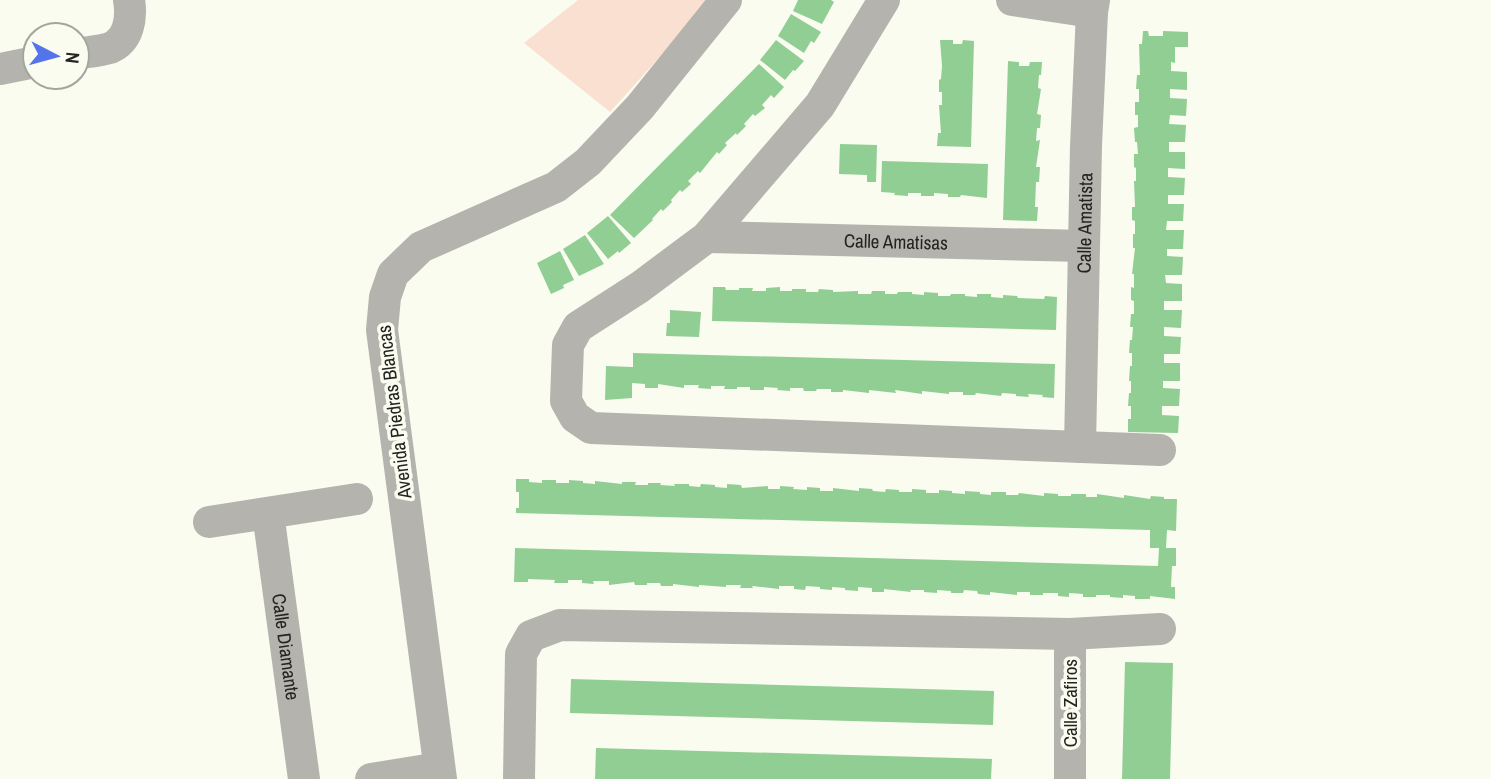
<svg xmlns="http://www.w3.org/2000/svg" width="1491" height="779" font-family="'Archivo Narrow',sans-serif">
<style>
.green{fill:#fae0d0}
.building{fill:#90ce93}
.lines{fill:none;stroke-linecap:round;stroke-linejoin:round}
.minor{stroke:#b5b3ae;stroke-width:32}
.labels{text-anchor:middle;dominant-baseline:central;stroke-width:7;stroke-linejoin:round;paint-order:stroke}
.street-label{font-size:19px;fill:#242520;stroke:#fafcf0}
</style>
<rect width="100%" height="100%" fill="#fafcf0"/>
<path class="green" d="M 578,0 L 711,0 L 610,112 L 524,43 Z"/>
<g class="building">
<path d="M 798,0 L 831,0 L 834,2 L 822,24 L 793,11 Z"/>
<path d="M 791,14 L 821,32 L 814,43 L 811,41 L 804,53 L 778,36 Z"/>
<path d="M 1143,31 L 1148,31 L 1149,36 L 1163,36 L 1163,31 L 1188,32 L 1188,47 L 1175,47 L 1175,63 L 1171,62 L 1171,71 L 1187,72 L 1187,90 L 1170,89 L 1170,98 L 1187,99 L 1186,116 L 1170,115 L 1169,124 L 1186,125 L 1185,142 L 1169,142 L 1169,152 L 1185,152 L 1185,169 L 1168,168 L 1168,177 L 1185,178 L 1184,195 L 1168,195 L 1168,204 L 1184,204 L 1183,221 L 1167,221 L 1166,230 L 1184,230 L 1183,249 L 1167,249 L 1167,256 L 1183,257 L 1182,275 L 1165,275 L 1166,283 L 1182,284 L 1182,301 L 1164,301 L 1164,310 L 1182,310 L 1181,328 L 1164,327 L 1164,336 L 1181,337 L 1180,354 L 1164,354 L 1164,363 L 1180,363 L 1180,381 L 1163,381 L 1163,388 L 1180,389 L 1179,406 L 1162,406 L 1162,415 L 1179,416 L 1178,433 L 1128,432 L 1128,419 L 1131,419 L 1131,406 L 1128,406 L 1129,393 L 1131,393 L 1131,381 L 1129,381 L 1130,366 L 1132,366 L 1132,353 L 1129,353 L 1130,340 L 1132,340 L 1133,327 L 1130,327 L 1131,314 L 1134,314 L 1134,301 L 1131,300 L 1131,287 L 1134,288 L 1134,274 L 1132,274 L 1135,248 L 1133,248 L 1133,234 L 1135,234 L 1135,221 L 1132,220 L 1132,207 L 1135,207 L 1134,181 L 1136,181 L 1136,168 L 1134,167 L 1134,154 L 1138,154 L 1137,142 L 1135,142 L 1134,128 L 1138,127 L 1138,115 L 1135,115 L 1135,102 L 1139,102 L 1139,89 L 1136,89 L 1137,75 L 1140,75 L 1139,44 L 1142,44 Z"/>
<path d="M 776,40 L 804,61 L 795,71 L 793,70 L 785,80 L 760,60 Z"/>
<path d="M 940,40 L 953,40 L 953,44 L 962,44 L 963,40 L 974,41 L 971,147 L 937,146 L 938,133 L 941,133 L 939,105 L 942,105 L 942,92 L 939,92 L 939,80 L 941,79 L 942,66 Z"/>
<path d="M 1008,61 L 1019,62 L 1019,66 L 1029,66 L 1030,62 L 1042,62 L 1041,75 L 1039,75 L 1038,88 L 1041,89 L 1037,114 L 1041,115 L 1040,128 L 1037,128 L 1036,141 L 1040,140 L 1036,167 L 1040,167 L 1039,182 L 1036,182 L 1035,207 L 1038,207 L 1037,221 L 1003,220 Z"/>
<path d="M 759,64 L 784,87 L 774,98 L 771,95 L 762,105 L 765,108 L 755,116 L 753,114 L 744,124 L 746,126 L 737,135 L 736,133 L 725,143 L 727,145 L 719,154 L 717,152 L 700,173 L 698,171 L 688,181 L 691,184 L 682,192 L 680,190 L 671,200 L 672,202 L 663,211 L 661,209 L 652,219 L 653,220 L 634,238 L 610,215 Z"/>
<path d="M 840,144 L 877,145 L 876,182 L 867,182 L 867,175 L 839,174 Z"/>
<path d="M 882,161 L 988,164 L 987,198 L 961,195 L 960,197 L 948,197 L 948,194 L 934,193 L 934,196 L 921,196 L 921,193 L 908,193 L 908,196 L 894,195 L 895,193 L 881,192 Z"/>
<path d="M 608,216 L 631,243 L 619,253 L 618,251 L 608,259 L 587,233 Z"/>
<path d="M 585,235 L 604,264 L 579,276 L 563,249 Z"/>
<path d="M 560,251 L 574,280 L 563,285 L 564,288 L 551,294 L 537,263 Z"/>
<path d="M 713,287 L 725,287 L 726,290 L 739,290 L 739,288 L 753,288 L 752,291 L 766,291 L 766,288 L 780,287 L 780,291 L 792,291 L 792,289 L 806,289 L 806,292 L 818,292 L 819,289 L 833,290 L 833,292 L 858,291 L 858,294 L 871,294 L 872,291 L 885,291 L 885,294 L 897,294 L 898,292 L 912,292 L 912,294 L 924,295 L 924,292 L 938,293 L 938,296 L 950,296 L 951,294 L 965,294 L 965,296 L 977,297 L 977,294 L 991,294 L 991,297 L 1003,298 L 1003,295 L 1017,296 L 1018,298 L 1044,299 L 1045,296 L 1057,297 L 1056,330 L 712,321 Z"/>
<path d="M 670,310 L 701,312 L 699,337 L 666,336 L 667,323 L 670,323 Z"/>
<path d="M 633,353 L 1055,364 L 1054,398 L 1042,397 L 1043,395 L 1028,394 L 1029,397 L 1016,396 L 1016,394 L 1002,393 L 1001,396 L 976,393 L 975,395 L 963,395 L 963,392 L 949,392 L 949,394 L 922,391 L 922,394 L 895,390 L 896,393 L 869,390 L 869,393 L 843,390 L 843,392 L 831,392 L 831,389 L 817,389 L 816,391 L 804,391 L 803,388 L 790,388 L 790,391 L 777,390 L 778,388 L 764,387 L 764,390 L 750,390 L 750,387 L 737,387 L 737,389 L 724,389 L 725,386 L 711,386 L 711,389 L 698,388 L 699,385 L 684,385 L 684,388 L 658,384 L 658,388 L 645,388 L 645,384 L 632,383 L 632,398 L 605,400 L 606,366 L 633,367 Z"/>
<path d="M 516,479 L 529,479 L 529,482 L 542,483 L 542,480 L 556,480 L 556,483 L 569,483 L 569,480 L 583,481 L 583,483 L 595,484 L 595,481 L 622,484 L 622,482 L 636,482 L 635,485 L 648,485 L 648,483 L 661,483 L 660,485 L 675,486 L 674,484 L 689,484 L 689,486 L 700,487 L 701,484 L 715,485 L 715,487 L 727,488 L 727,484 L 741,485 L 742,488 L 768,486 L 768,489 L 780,489 L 780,486 L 794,487 L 793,489 L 807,490 L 807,487 L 820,488 L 820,491 L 833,491 L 833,488 L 859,491 L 859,488 L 872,489 L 873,491 L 885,492 L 886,489 L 899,490 L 899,492 L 912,492 L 912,489 L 926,490 L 926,493 L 939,493 L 939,490 L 952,491 L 952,493 L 965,494 L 965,491 L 980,492 L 980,494 L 991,495 L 991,492 L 1006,492 L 1006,495 L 1018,495 L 1019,493 L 1044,496 L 1044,493 L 1058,494 L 1058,496 L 1071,496 L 1071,494 L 1086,494 L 1086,497 L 1097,497 L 1097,494 L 1124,498 L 1124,495 L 1150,499 L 1151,496 L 1164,497 L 1164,499 L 1177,499 L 1176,531 L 1167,530 L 1166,548 L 1176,548 L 1176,566 L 1172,566 L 1171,587 L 1175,587 L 1175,599 L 1150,596 L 1150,599 L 1135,599 L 1135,596 L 1123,595 L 1123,598 L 1110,597 L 1110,595 L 1096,595 L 1096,597 L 1083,597 L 1083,594 L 1069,593 L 1069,597 L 1058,596 L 1058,593 L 1043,593 L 1043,595 L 1030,595 L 1030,592 L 1017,592 L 1017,595 L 990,592 L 990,595 L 978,594 L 977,591 L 964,590 L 963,593 L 951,593 L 951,591 L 937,590 L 937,593 L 924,592 L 924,590 L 910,590 L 911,592 L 884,589 L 884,592 L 872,592 L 872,588 L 858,587 L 858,591 L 845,590 L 845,588 L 832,587 L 832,590 L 820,589 L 820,587 L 806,586 L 805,590 L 794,589 L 794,586 L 779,586 L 779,589 L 752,586 L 753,588 L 740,588 L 741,585 L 726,585 L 726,587 L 699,585 L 699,587 L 673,584 L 673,586 L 661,586 L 660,583 L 647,583 L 647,585 L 635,585 L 634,582 L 609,585 L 609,581 L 593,581 L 594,584 L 582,583 L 582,580 L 568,580 L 568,583 L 554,583 L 555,580 L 528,579 L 528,582 L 514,582 L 515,548 L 1158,566 L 1159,548 L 1150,548 L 1150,530 L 516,513 L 516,508 L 519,508 L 519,492 L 516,492 Z"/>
<path d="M 1125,662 L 1173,663 L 1170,779 L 1122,779 Z"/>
<path d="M 571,679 L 994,691 L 993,725 L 570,713 Z"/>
<path d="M 596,748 L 992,759 L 991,779 L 595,779 Z"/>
</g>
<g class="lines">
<g class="minor">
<path d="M 884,0 L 820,105 L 707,237 L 640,287 L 578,327 L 568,345 L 566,401 L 575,417 L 591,428 L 1160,450"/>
<path d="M 1012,0 L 1092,12"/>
<path d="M 77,54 C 87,52 100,51 110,48 C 129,40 132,18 129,0"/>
<path d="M 0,69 L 35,62"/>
<path id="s1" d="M 707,237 L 1084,246"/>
<path id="s2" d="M 1080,447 L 1086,146 L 1092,12 L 1094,0"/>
<path id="s3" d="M 268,513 L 304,779"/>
<path d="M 209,522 L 357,499"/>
<path d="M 1070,634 L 1070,779"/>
<path d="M 371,779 L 439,768"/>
<path d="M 441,779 L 382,330 L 385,297 L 393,274 L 421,247 L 556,187 L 588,162 L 640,107 L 726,0"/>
<path d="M 519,779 L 521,654 L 531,636 L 560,625 L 1070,634 L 1160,629"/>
</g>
</g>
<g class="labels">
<g class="street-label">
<text stroke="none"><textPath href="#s2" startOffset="224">Calle Amatista</textPath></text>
<text stroke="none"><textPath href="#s1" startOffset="189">Calle Amatisas</textPath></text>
<text transform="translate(394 412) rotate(-97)">Avenida Piedras Blancas</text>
<text stroke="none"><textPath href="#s3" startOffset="135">Calle Diamante</textPath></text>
<text transform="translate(1070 703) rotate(-90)">Calle Zafiros</text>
</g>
</g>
<g transform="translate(56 56) rotate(96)"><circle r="33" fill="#fafcf0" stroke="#a4a69d" stroke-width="2"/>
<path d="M0-5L12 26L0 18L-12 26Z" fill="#5475ea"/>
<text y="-10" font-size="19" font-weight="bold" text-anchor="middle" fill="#242520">N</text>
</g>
</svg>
